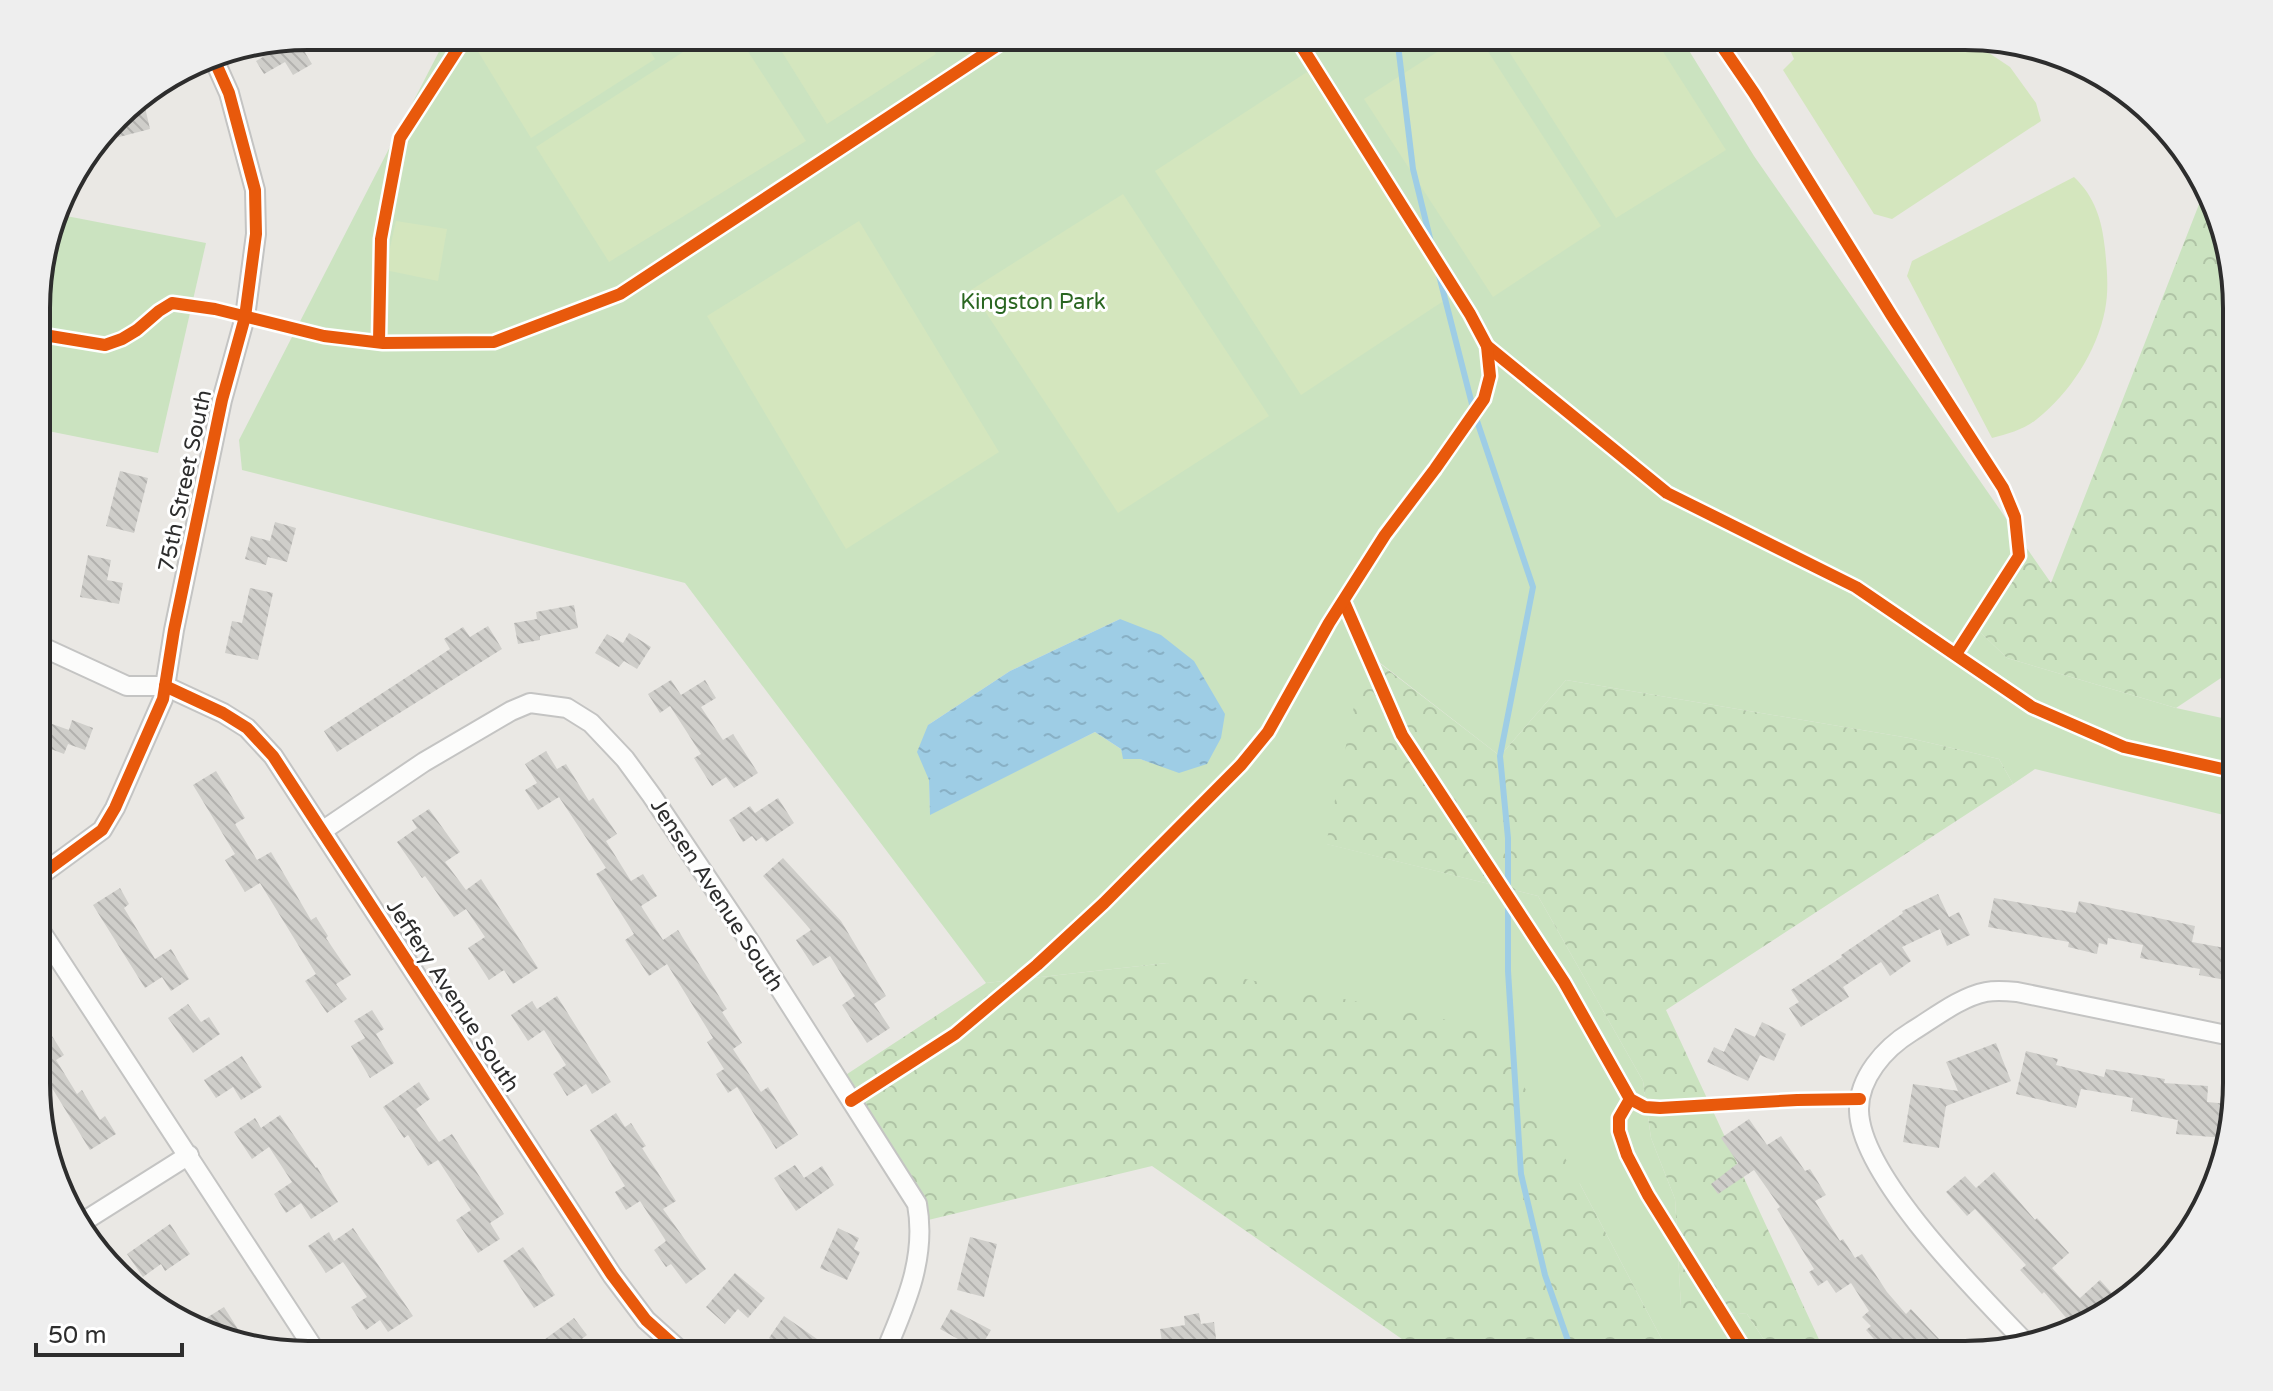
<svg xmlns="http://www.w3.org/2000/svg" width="2273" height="1391" font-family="'Varela Round',sans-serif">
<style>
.grass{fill:#cbe3c0;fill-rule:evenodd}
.forest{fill:url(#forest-crowns)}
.pitch{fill:#d4e6be}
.water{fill:url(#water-ripples)}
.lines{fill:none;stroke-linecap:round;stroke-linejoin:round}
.stream{stroke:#9ecde5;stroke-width:6}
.building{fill:url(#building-back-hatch)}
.minor-casing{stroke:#c4c4c3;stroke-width:22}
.minor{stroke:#fcfcfb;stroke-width:18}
.cycleway-casing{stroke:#fff;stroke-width:17}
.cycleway{stroke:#e8590c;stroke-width:12}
.labels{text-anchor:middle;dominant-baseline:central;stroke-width:6;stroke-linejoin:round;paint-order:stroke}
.park-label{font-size:22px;fill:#2a6621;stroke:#fff}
.street-label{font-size:22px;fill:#2d2d2d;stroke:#fff}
.rim{fill:none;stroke:#2d2d2d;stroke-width:4}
</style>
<defs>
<pattern id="forest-crowns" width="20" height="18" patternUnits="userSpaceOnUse" patternTransform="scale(2)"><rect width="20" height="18" fill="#cbe3c0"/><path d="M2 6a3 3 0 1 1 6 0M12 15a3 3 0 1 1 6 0" fill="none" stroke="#afc3a5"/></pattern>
<pattern id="water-ripples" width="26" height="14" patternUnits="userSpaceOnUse" patternTransform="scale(2)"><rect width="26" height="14" fill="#9ecde5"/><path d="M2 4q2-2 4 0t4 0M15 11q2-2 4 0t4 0" fill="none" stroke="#88b0c5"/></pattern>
<pattern id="building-back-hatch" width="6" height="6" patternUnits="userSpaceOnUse" patternTransform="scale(2)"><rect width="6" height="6" fill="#cfceca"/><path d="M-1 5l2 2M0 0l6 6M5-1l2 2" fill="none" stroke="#b2b1ae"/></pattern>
</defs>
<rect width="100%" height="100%" fill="#eae8e4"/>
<g class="grass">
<path d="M 447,36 L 1680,36 L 1754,156 L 2028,550 L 1980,632 L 2007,658 L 2176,708 L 2236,721 L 2236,818 L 2035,769 L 2013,784 L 1999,759 L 1909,738 L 1566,680 L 1500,756 L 1366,652 L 1327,844 L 1538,896 L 1643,1081 L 1651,1138 L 1675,1199 L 1681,1307 L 1747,1314 L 1774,1355 L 1670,1355 L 1580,1184 L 1167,963 L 986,983 L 685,583 L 242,470 L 239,440 ZM 1120,619 L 1179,772 L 1140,759 L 1124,759 L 1121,749 L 1095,732 L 930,814 L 928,725 L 1010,671 Z"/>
<path d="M 56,214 L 206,243 L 158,453 L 38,429 L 38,273 Z"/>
</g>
<g class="forest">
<path d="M 2205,189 L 2236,290 L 2236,668 L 2176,708 L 2007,658 L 1980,632 L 2028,550 L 2051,583 Z"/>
<path d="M 1365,652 L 1500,756 L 1566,680 L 1909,738 L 1999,759 L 2013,784 L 1666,1010 L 1823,1348 L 1828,1354 L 1774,1355 L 1747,1314 L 1681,1308 L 1675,1199 L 1651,1138 L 1643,1081 L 1538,896 L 1326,844 Z"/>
<path d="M 1167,963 L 1491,1029 L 1580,1184 L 1670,1355 L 1425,1355 L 1152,1166 L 920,1222 L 838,1080 L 986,983 Z"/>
</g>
<g class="pitch">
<path d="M 489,36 L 641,36 L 655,59 L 531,138 L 474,45 Z"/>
<path d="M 708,36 L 738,36 L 806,141 L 609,262 L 536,147 Z"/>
<path d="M 772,36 L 925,36 L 936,54 L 827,124 Z"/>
<path d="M 1462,36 L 1478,36 L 1601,226 L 1493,297 L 1364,99 Z"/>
<path d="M 1499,36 L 1653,36 L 1726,150 L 1616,218 Z"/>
<path d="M 1816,36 L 1965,37 L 2010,67 L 2036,103 L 2041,121 L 1892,219 L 1874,214 L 1783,70 L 1794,59 L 1791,52 Z"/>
<path d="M 1307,72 L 1451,296 L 1301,395 L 1155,171 Z"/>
<path d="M 2074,177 C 2095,197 2102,220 2105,249 C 2107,269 2109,290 2105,310 C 2097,351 2070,393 2037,419 C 2025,429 2008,434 1992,438 L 1907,276 L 1912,261 Z"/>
<path d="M 1123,194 L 1269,416 L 1118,513 L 971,290 Z"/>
<path d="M 396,221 L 447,229 L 438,281 L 385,270 Z"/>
<path d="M 859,221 L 999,452 L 846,549 L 707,316 Z"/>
</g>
<path class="water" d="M 1120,619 L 1161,635 L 1194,661 L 1225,714 L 1221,738 L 1207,764 L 1179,773 L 1140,759 L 1123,759 L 1121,749 L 1095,732 L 930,815 L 929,780 L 917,752 L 928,725 L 1010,671 Z"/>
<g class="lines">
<path class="stream" d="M 1402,36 L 1398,45 L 1413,169 L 1441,283 L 1474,412 L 1533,587 L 1500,756 L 1508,838 L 1508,971 L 1521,1174 L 1545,1275 L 1573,1355"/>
</g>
<g class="building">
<path d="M 308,36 L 330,36 L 304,51 L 312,64 L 293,75 L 285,62 L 264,74 L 256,61 L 263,57 L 257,46 Z"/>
<path d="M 144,103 L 150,129 L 100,142 L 125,108 Z"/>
<path d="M 120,471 L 148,478 L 134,533 L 106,526 Z"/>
<path d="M 275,522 L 296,528 L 287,562 L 268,557 L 266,565 L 245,559 L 251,536 L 270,541 Z"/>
<path d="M 88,555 L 111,560 L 107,580 L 123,583 L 119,604 L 80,597 Z"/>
<path d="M 250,588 L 273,593 L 258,660 L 225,653 L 232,621 L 242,623 Z"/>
<path d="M 574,605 L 578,628 L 540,636 L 540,640 L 518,644 L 514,623 L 537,619 L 536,612 Z"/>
<path d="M 488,626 L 502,649 L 337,752 L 324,731 L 450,649 L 444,639 L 463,627 L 470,637 Z"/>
<path d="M 629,633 L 651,647 L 637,669 L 624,661 L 619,667 L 595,653 L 607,634 L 623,643 Z"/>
<path d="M 671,680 L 681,695 L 705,680 L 716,698 L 701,707 L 723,740 L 733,734 L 758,773 L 734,788 L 726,777 L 712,786 L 694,758 L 701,754 L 670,706 L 660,713 L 648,694 Z"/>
<path d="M 38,719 L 69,730 L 72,720 L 93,728 L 85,750 L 68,744 L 64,754 L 38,744 Z"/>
<path d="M 546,751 L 557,769 L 566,764 L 589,801 L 593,798 L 617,834 L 606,841 L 631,881 L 643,874 L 657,896 L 641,906 L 663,940 L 678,930 L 727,1009 L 722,1012 L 742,1043 L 733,1049 L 761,1092 L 768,1087 L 798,1135 L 776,1149 L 737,1087 L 728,1093 L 716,1074 L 724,1069 L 707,1042 L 713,1038 L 667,964 L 649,976 L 625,940 L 634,934 L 596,874 L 606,868 L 559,797 L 538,810 L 525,790 L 537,783 L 525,764 Z"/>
<path d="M 216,771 L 245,818 L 235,824 L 257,860 L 271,852 L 311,920 L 316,917 L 328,936 L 326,938 L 351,975 L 336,984 L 347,999 L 327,1013 L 305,981 L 316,974 L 260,883 L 245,892 L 225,860 L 235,854 L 193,785 Z"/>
<path d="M 778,798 L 794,823 L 766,842 L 762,837 L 756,841 L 752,836 L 743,842 L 729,820 L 750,806 L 755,813 Z"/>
<path d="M 429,809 L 460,852 L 445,862 L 466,890 L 481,879 L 538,968 L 513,984 L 504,970 L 489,980 L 468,948 L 485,937 L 466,909 L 454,917 L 425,876 L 422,878 L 397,842 L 417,828 L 412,820 Z"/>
<path d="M 783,858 L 841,921 L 886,996 L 874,1004 L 890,1028 L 867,1043 L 842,1005 L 855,996 L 830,956 L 813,966 L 796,940 L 811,930 L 763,876 Z"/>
<path d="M 120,888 L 129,904 L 124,908 L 155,959 L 171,949 L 189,979 L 171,991 L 162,977 L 145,988 L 93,905 Z"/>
<path d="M 1938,894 L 1949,917 L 1959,912 L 1970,935 L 1947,946 L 1940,929 L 1902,947 L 1911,961 L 1890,976 L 1881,962 L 1843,987 L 1849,997 L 1801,1027 L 1789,1008 L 1799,1002 L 1791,990 L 1842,957 L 1841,955 L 1903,913 L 1902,911 Z"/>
<path d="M 1994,898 L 2076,913 L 2079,901 L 2195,926 L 2192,942 L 2236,950 L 2236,982 L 2199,975 L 2200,969 L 2140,958 L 2143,945 L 2108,938 L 2107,945 L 2099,943 L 2097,954 L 2068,947 L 2069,942 L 1988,927 Z"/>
<path d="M 557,996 L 611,1082 L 592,1094 L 586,1084 L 567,1096 L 553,1074 L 566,1065 L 544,1030 L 528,1041 L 511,1015 L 532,1001 L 537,1009 Z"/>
<path d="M 188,1004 L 201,1022 L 209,1017 L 220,1034 L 193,1053 L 168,1018 Z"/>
<path d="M 372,1010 L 384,1029 L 376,1034 L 394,1063 L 370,1078 L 351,1046 L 365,1038 L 354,1021 Z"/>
<path d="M 1762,1022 L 1786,1034 L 1774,1061 L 1760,1055 L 1748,1081 L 1707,1062 L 1714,1047 L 1724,1052 L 1735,1028 L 1755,1037 Z"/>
<path d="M 52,1036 L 64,1055 L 56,1060 L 77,1094 L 82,1090 L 100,1120 L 105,1116 L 116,1134 L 90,1150 L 52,1088 L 47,1092 L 38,1078 L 38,1044 Z"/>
<path d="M 1996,1043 L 2011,1081 L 1946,1106 L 1939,1148 L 1903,1142 L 1913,1084 L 1958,1091 L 1946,1062 Z"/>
<path d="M 2026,1051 L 2058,1059 L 2056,1065 L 2104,1077 L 2106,1069 L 2165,1079 L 2164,1083 L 2208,1086 L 2207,1102 L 2229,1104 L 2224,1138 L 2176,1134 L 2178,1120 L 2131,1111 L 2133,1098 L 2081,1089 L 2076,1108 L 2016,1094 Z"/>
<path d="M 242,1056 L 262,1087 L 241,1100 L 233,1087 L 216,1098 L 204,1080 Z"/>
<path d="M 419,1082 L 430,1099 L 416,1109 L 439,1142 L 452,1134 L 504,1214 L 490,1223 L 500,1239 L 478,1253 L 456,1220 L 471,1210 L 438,1160 L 428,1166 L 408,1135 L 404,1138 L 383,1107 Z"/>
<path d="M 616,1113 L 625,1127 L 631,1123 L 646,1146 L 642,1148 L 676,1201 L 663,1209 L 706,1269 L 686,1284 L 671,1264 L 666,1267 L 654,1250 L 666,1241 L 640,1201 L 626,1210 L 615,1192 L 625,1186 L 590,1130 Z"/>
<path d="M 280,1115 L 316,1168 L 317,1167 L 338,1202 L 311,1219 L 301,1203 L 286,1213 L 274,1194 L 292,1182 L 269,1147 L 252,1159 L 234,1132 L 255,1118 L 261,1128 Z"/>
<path d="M 1749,1119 L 1767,1145 L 1781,1136 L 1805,1171 L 1810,1169 L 1826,1195 L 1815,1201 L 1840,1241 L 1843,1239 L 1855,1258 L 1862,1254 L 1887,1292 L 1906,1314 L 1911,1309 L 1953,1354 L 1895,1354 L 1885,1342 L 1880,1346 L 1866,1330 L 1871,1326 L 1862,1317 L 1869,1311 L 1851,1283 L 1836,1293 L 1827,1280 L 1818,1286 L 1809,1272 L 1814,1269 L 1777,1209 L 1780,1207 L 1754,1170 L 1718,1194 L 1711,1184 L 1738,1163 L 1721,1138 Z"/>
<path d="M 795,1165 L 804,1178 L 822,1166 L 834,1185 L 796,1211 L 774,1178 Z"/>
<path d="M 1994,1172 L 2035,1220 L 2037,1218 L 2069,1253 L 2052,1268 L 2073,1291 L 2080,1298 L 2100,1280 L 2119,1301 L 2100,1319 L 2074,1327 L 2044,1292 L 2042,1294 L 2020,1270 L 2026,1265 L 1975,1209 L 1967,1216 L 1946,1192 L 1965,1176 L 1976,1188 Z"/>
<path d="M 170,1224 L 190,1254 L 165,1271 L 161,1264 L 143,1277 L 127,1254 Z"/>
<path d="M 353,1228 L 413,1316 L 388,1332 L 380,1320 L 366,1330 L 351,1307 L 367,1297 L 343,1262 L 326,1273 L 308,1246 L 329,1232 L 334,1241 Z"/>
<path d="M 838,1228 L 859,1238 L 854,1249 L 860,1252 L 847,1280 L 820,1268 Z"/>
<path d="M 970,1237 L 997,1244 L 984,1297 L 957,1290 Z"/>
<path d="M 523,1247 L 555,1295 L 534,1308 L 503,1261 Z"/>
<path d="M 735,1273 L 765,1298 L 748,1318 L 738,1309 L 725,1324 L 706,1307 Z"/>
<path d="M 224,1307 L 248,1345 L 221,1341 L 208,1334 L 200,1322 Z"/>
<path d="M 951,1309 L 991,1330 L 976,1355 L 949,1355 L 958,1339 L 940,1329 Z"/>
<path d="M 1199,1313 L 1201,1324 L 1214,1322 L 1218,1355 L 1164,1355 L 1160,1329 L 1185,1325 L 1184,1316 Z"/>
<path d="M 784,1316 L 840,1355 L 793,1355 L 769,1338 Z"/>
<path d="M 574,1318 L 587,1335 L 574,1345 L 581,1355 L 544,1355 L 537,1345 Z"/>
</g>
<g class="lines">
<g class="minor-casing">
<g id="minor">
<path d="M 38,645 L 127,686 L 165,686 L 223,713 L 247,728 L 273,756 L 612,1275 L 646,1320 L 685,1355"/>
<path d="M 322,831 L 424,762 L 511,711 L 530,703 L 567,708 L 591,723 L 625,759 L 652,796 L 752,945 L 917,1204 C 927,1258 905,1306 884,1355"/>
<path d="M 38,877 L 102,830 L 115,808 L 163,699 L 174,630 L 222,400 L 245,317 L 256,234 L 255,190 L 229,93 L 212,55"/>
<path d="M 38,927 L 318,1355"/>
<path d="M 78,1225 L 189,1155"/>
<path d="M 2025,1342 C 1979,1294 1861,1177 1859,1111 C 1858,1078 1885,1048 1911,1032 C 1934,1018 1960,997 1986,992 C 1996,990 2007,991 2017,992 L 2236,1037"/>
</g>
</g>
<use href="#minor" class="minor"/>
<g class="cycleway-casing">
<g id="cycleway">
<path d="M 1715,36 L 1754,93 L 1892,316 L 2003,488 L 2015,517 L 2019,556 L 1956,654"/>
<path d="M 38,334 L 105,345 L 122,339 L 137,330 L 159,311 L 172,303 L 215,309 L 324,336 L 383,343 L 494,342 L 620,294 L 1012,36"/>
<path d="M 379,342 L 381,239 L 400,138 L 466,36"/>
<path d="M 1487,346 L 1667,493 L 1856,587 L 2032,707 L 2124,747 L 2236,772"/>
<path d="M 1344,602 L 1402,735 L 1564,982 L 1630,1099 L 1645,1107 L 1660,1108 L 1797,1100 L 1860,1099"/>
<path d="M 165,686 L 223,713 L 247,728 L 273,756 L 612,1275 L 646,1320 L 685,1355"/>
<path d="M 38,877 L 102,830 L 115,808 L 163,699 L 174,630 L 222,400 L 245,317 L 256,234 L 255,190 L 229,93 L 212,55"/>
<path d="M 1630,1099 L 1619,1118 L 1619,1131 L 1627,1155 L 1648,1195 L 1748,1355"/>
<path d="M 851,1101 L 955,1034 L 1037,965 L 1104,903 L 1241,765 L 1268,732 L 1329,623 L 1385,535 L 1435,469 L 1484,399 L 1490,376 L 1487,346 L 1470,314 L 1295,36"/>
</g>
</g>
<use href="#cycleway" class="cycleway"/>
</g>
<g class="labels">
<g class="park-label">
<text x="1033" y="302">Kingston Park</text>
</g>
<g class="street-label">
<text transform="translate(185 481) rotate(-78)">75th Street South</text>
<text transform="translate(717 895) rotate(57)">Jensen Avenue South</text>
<text transform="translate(453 996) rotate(57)">Jeffery Avenue South</text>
</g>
</g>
<path d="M0 0H2273V1391H0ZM308 50H1965A258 258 0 0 1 2223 308V1083A258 258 0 0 1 1965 1341H308A258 258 0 0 1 50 1083V308A258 258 0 0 1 308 50Z" fill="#eee" fill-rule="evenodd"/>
<path class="rim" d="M308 50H1965A258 258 0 0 1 2223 308V1083A258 258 0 0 1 1965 1341H308A258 258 0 0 1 50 1083V308A258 258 0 0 1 308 50Z"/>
<path d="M36 1343v12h146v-12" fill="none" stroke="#2d2d2d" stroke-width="4"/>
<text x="48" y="1343" font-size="24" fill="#2d2d2d" stroke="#ffffff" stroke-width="6" paint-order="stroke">50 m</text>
</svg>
